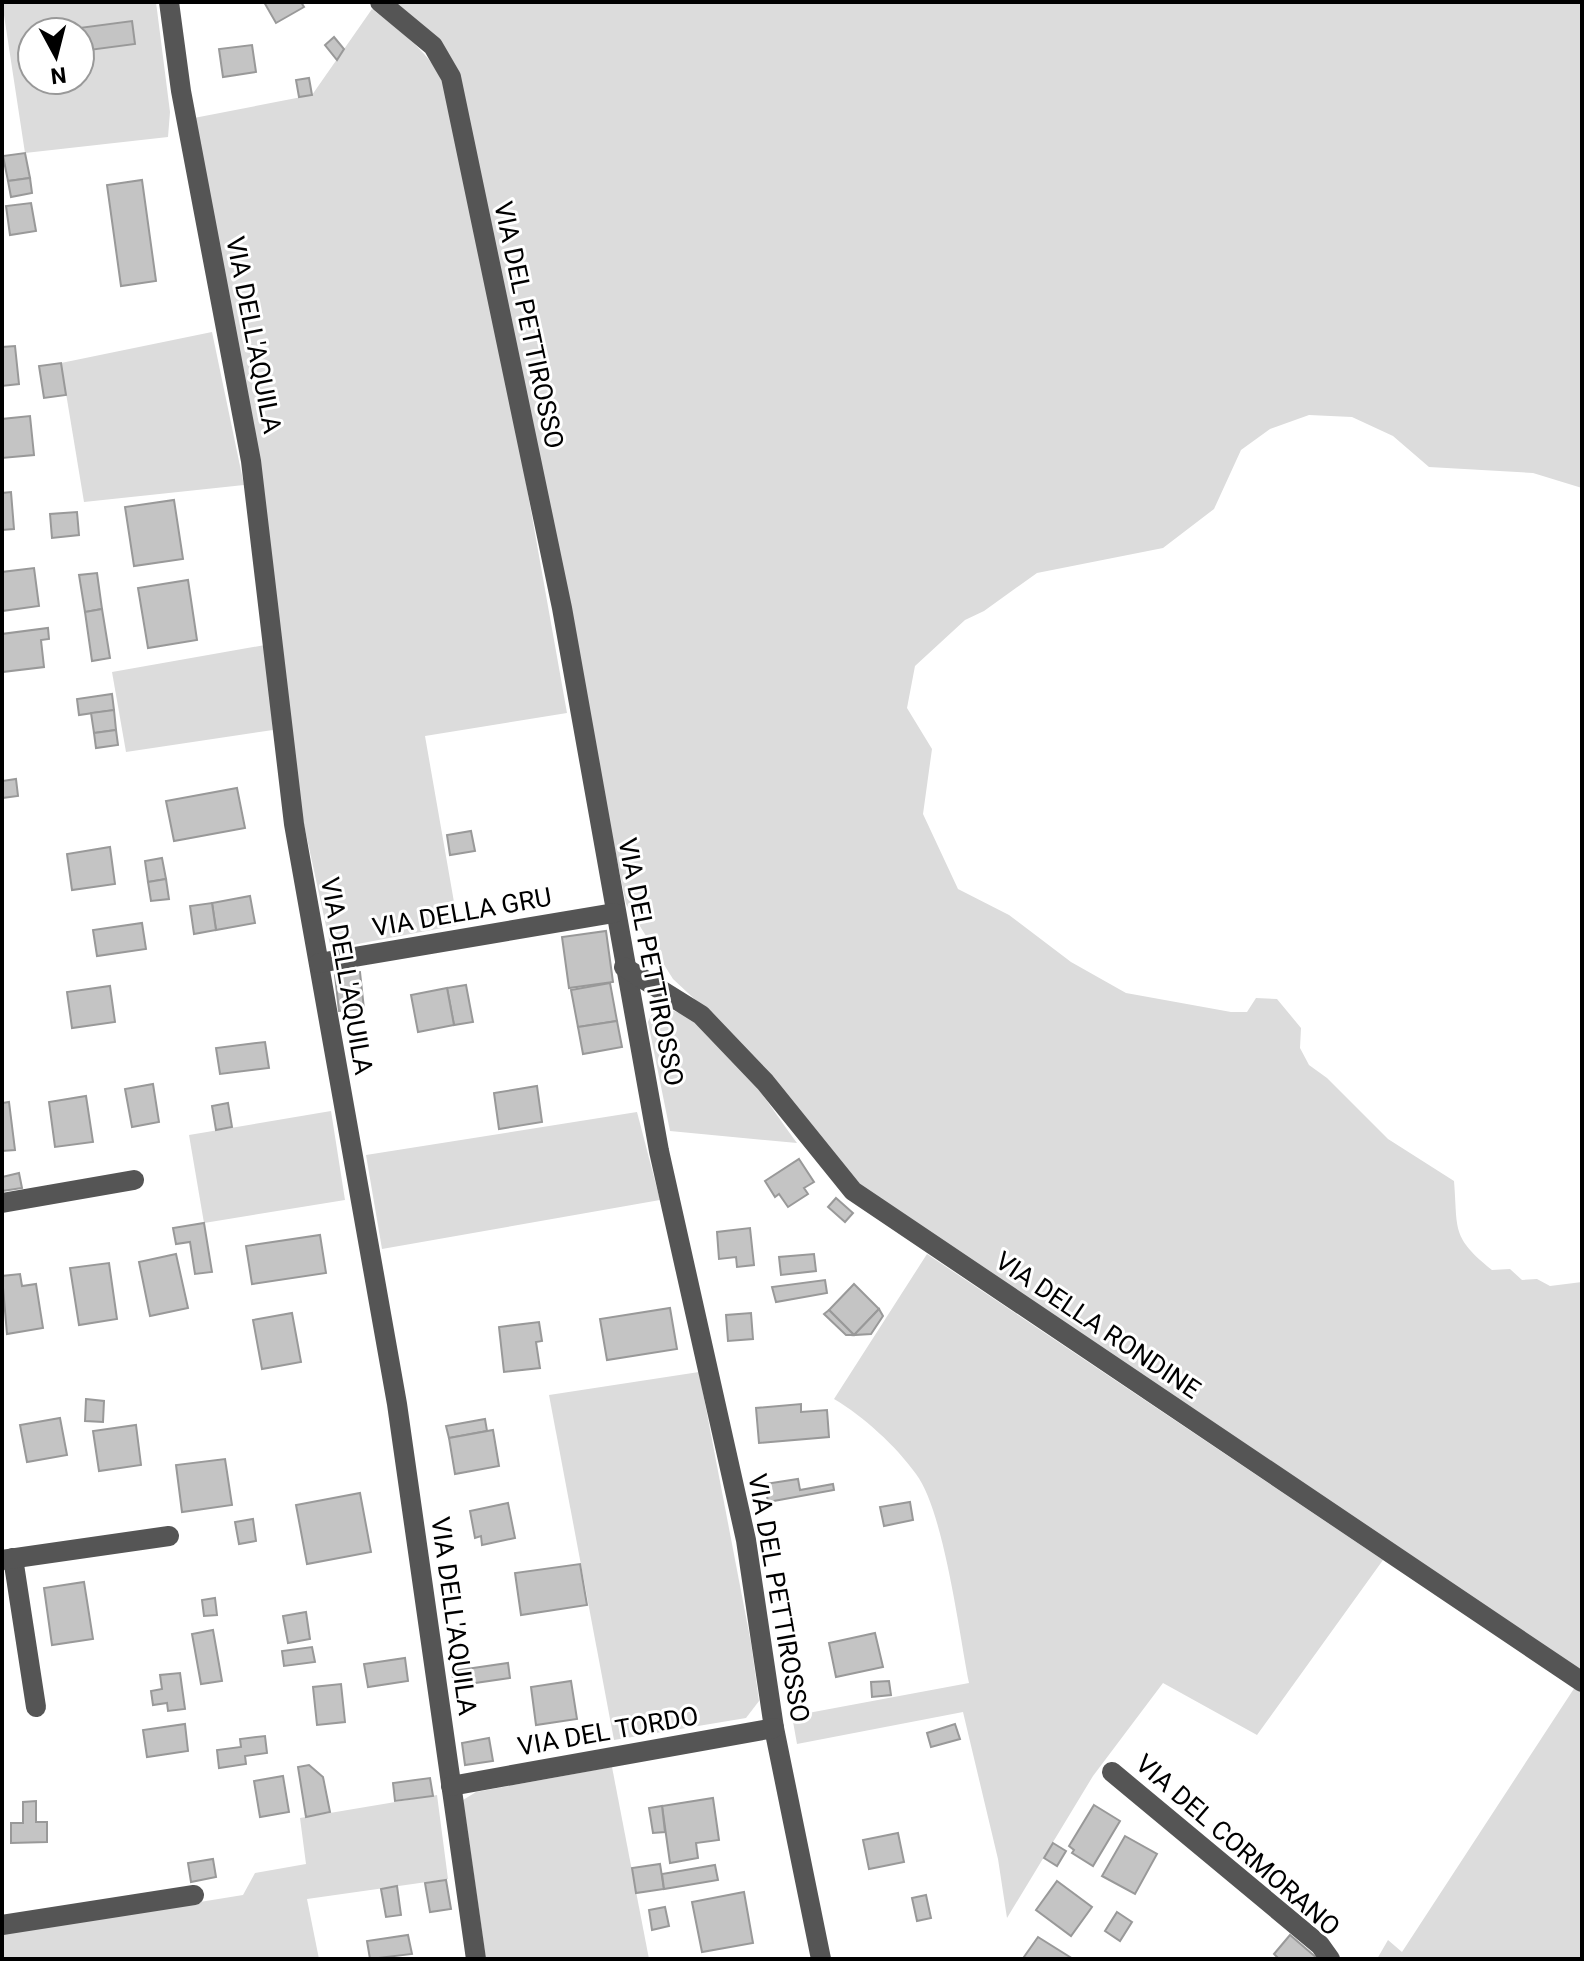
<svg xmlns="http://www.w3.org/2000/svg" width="1584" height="1961" font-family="Roboto,sans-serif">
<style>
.green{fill:#dcdcdc;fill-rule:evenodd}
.building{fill:#c4c4c4;stroke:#999;stroke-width:2}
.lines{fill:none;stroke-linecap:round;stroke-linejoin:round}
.minor{stroke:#555;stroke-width:20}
.labels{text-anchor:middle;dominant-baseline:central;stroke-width:6;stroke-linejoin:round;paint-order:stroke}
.street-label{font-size:26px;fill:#000;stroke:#fff}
</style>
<rect width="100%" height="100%" fill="#fff"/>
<g class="green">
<path d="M 2,2 L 156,2 L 170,112 L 168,137 L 25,153 ZM 32,32 L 80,32 L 80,80 L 32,80 Z"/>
<path d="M 394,2 L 1582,2 L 1582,488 L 1533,473 L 1429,467 L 1393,436 L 1352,417 L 1309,415 L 1270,429 L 1241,450 L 1214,509 L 1163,548 L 1037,573 L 984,611 L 965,620 L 915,666 L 907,708 L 932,749 L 923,814 L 958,889 L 1009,915 L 1071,962 L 1126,993 L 1231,1012 L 1247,1012 L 1256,998 L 1277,999 L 1301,1028 L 1300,1048 L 1309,1065 L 1327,1078 L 1388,1139 L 1454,1181 C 1458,1230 1451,1237 1492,1270 L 1510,1269 L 1522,1280 L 1537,1279 L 1550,1286 L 1582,1282 L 1582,1674 L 861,1186 L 703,1007 L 673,979 L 626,904 L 460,82 Z"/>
<path d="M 372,9 C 400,31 426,49 443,81 L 520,449 L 567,713 L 425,736 L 458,925 L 331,949 L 303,820 L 194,118 L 312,95 Z"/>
<path d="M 212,332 L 244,485 L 84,502 L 61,363 Z"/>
<path d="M 265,645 L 273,730 L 126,752 L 112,672 Z"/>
<path d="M 671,1010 C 720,1024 767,1103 797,1143 L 670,1131 L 648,1022 L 651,1015 Z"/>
<path d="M 331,1111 L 345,1200 L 204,1223 L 189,1135 Z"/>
<path d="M 637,1112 L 660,1200 L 382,1249 L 366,1155 Z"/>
<path d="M 927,1254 L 1383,1560 L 1257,1735 L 1163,1683 L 1093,1776 L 1007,1918 L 998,1859 L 963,1712 L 797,1744 L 792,1716 L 969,1683 C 959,1633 944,1511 916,1474 C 896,1446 863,1416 834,1399 Z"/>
<path d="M 699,1372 L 751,1643 L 759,1701 L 746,1718 L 614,1740 L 549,1395 Z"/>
<path d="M 1575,1687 L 1582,1692 L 1582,1959 L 1377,1959 L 1388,1940 L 1402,1952 Z"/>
<path d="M 612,1767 L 649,1959 L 486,1959 L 463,1800 L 476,1792 Z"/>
<path d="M 437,1795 L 448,1879 L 307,1899 L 319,1959 L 2,1959 L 2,1934 L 243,1895 L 255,1873 L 306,1864 L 300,1818 Z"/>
</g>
<g class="building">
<path d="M 264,2 L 301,2 L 304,7 L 276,23 Z"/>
<path d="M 132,21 L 135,44 L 82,51 L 79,28 Z"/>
<path d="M 334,37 L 344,49 L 337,60 L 325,45 Z"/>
<path d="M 252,45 L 256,72 L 223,77 L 219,49 Z"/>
<path d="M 309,78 L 312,95 L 299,97 L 296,80 Z"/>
<path d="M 25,153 L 30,178 L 8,181 L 3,156 Z"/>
<path d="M 30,178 L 32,193 L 11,197 L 8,181 Z"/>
<path d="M 142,180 L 156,281 L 121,286 L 107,185 Z"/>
<path d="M 31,203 L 36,231 L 10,235 L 6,206 Z"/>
<path d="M 15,346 L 19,384 L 2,386 L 2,347 Z"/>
<path d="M 61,363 L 66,395 L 44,398 L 39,366 Z"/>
<path d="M 30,416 L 34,455 L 2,458 L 2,419 Z"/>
<path d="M 11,492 L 14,529 L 2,530 L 2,493 Z"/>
<path d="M 174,500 L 183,559 L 134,566 L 125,507 Z"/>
<path d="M 77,512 L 79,535 L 52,538 L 50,514 Z"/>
<path d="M 34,568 L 39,606 L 2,611 L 2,572 Z"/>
<path d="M 97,573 L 102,609 L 85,612 L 79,575 Z"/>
<path d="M 188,580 L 197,640 L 148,648 L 138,588 Z"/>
<path d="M 102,609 L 110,658 L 92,661 L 85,612 Z"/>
<path d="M 48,628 L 49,639 L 41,640 L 44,667 L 2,672 L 2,634 Z"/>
<path d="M 112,694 L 114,710 L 79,715 L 77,699 Z"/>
<path d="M 114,710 L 116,730 L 94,733 L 91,713 Z"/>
<path d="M 116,730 L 118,745 L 96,748 L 94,733 Z"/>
<path d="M 16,779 L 18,796 L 2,798 L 2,781 Z"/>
<path d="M 237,788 L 245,828 L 174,841 L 166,801 Z"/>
<path d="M 471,831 L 475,851 L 450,855 L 447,835 Z"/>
<path d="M 110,847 L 115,884 L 72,890 L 67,854 Z"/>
<path d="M 162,858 L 166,879 L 148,882 L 145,861 Z"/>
<path d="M 166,879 L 169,899 L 151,901 L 148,882 Z"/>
<path d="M 250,896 L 255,923 L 216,930 L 212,903 Z"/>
<path d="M 212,903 L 216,930 L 194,934 L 190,906 Z"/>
<path d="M 142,923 L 146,949 L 97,956 L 93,930 Z"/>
<path d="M 606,931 L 613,982 L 569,988 L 562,937 Z"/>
<path d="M 360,972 L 364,1009 L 339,1011 L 335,975 Z"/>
<path d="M 610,983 L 617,1021 L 578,1027 L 571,990 Z"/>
<path d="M 466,985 L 473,1022 L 454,1025 L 447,988 Z"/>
<path d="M 110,986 L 115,1022 L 72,1028 L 67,992 Z"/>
<path d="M 447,988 L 454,1025 L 418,1032 L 411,995 Z"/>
<path d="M 617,1021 L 622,1047 L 583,1054 L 578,1027 Z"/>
<path d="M 265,1042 L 269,1068 L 220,1074 L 216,1048 Z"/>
<path d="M 153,1084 L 159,1122 L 132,1127 L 125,1089 Z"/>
<path d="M 537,1086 L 542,1122 L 499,1129 L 494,1093 Z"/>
<path d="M 86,1096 L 93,1142 L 55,1147 L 49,1102 Z"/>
<path d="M 9,1102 L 15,1150 L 2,1151 L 2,1103 Z"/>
<path d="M 228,1103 L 232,1127 L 216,1130 L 212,1106 Z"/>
<path d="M 799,1159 L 814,1182 L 804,1188 L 808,1194 L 788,1207 L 779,1194 L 775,1197 L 765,1181 Z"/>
<path d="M 19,1173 L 22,1188 L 2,1191 L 2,1177 Z"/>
<path d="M 836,1198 L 853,1213 L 845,1222 L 828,1207 Z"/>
<path d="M 204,1223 L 212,1272 L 195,1274 L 190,1242 L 176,1244 L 173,1228 Z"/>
<path d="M 750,1228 L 754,1265 L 737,1267 L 736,1257 L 719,1259 L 717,1232 Z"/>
<path d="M 320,1235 L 326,1273 L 252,1284 L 246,1246 Z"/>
<path d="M 176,1254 L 188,1308 L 150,1316 L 139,1262 Z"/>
<path d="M 814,1254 L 816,1271 L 781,1275 L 779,1257 Z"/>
<path d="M 109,1263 L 117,1319 L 79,1325 L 70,1268 Z"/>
<path d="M 20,1274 L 22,1286 L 36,1284 L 43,1328 L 7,1334 L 2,1276 Z"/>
<path d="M 825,1280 L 827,1293 L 776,1302 L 772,1287 Z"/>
<path d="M 854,1284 L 879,1309 L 854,1335 L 829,1310 Z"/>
<path d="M 670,1308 L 677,1349 L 607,1360 L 600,1319 Z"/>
<path d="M 879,1309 L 883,1316 L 871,1334 L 854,1335 Z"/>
<path d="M 829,1310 L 854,1335 L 846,1335 L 824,1314 Z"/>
<path d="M 292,1313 L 301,1362 L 262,1369 L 253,1320 Z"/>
<path d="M 751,1313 L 753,1339 L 728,1341 L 726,1315 Z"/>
<path d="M 539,1322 L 542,1341 L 536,1342 L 540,1368 L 504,1372 L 499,1327 Z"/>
<path d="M 86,1399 L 104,1401 L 103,1422 L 85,1421 Z"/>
<path d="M 801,1404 L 801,1412 L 827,1410 L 829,1437 L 759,1443 L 756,1408 Z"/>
<path d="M 60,1418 L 67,1455 L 27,1462 L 20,1425 Z"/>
<path d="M 485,1419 L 487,1431 L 449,1438 L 446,1426 Z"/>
<path d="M 136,1425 L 141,1465 L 99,1471 L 93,1431 Z"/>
<path d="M 493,1430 L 499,1466 L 455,1474 L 449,1438 Z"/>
<path d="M 225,1459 L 232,1505 L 182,1512 L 176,1465 Z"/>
<path d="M 798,1479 L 800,1490 L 833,1484 L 834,1490 L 768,1502 L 765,1484 Z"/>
<path d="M 360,1493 L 371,1552 L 307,1564 L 296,1505 Z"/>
<path d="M 910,1502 L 913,1520 L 884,1526 L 880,1507 Z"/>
<path d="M 508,1503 L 515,1538 L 482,1545 L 481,1536 L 475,1538 L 470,1511 Z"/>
<path d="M 253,1519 L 256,1541 L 239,1544 L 235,1522 Z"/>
<path d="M 580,1564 L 587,1605 L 521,1615 L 515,1573 Z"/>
<path d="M 84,1582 L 93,1639 L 52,1645 L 44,1588 Z"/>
<path d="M 215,1598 L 217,1615 L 204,1616 L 202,1600 Z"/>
<path d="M 306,1612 L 310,1639 L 288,1643 L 283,1616 Z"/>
<path d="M 213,1630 L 222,1681 L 201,1684 L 192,1634 Z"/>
<path d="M 875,1633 L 883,1667 L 836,1677 L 829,1643 Z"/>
<path d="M 312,1647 L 315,1662 L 284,1666 L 282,1651 Z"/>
<path d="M 405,1658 L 408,1681 L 368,1687 L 364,1664 Z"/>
<path d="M 508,1663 L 510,1678 L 454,1686 L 452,1671 Z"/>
<path d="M 180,1673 L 185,1709 L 168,1711 L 167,1703 L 153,1705 L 151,1691 L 162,1689 L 160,1675 Z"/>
<path d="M 571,1681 L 577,1719 L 536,1725 L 531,1687 Z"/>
<path d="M 889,1681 L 891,1695 L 872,1697 L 871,1682 Z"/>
<path d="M 341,1684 L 345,1722 L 317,1725 L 313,1687 Z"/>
<path d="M 185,1724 L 188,1751 L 147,1757 L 143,1730 Z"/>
<path d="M 955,1724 L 960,1739 L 931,1747 L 927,1733 Z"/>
<path d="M 265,1736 L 267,1753 L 245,1756 L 246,1764 L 219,1768 L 217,1750 L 241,1747 L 240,1739 Z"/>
<path d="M 489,1738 L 493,1761 L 465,1765 L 462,1743 Z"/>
<path d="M 309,1765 L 323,1777 L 330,1812 L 306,1817 L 298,1767 Z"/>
<path d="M 283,1776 L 289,1812 L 260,1817 L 254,1781 Z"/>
<path d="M 430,1778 L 433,1796 L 395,1801 L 393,1783 Z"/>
<path d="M 713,1798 L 719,1840 L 696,1843 L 698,1858 L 670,1863 L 662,1806 Z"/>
<path d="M 36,1801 L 36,1822 L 47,1822 L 47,1842 L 11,1843 L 11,1823 L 23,1823 L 23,1802 Z"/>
<path d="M 1094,1805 L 1120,1821 L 1093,1866 L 1072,1853 L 1074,1850 L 1069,1846 Z"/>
<path d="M 662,1806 L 665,1832 L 653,1833 L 649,1808 Z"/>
<path d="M 898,1833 L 904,1862 L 869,1869 L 863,1840 Z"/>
<path d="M 1125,1836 L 1157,1854 L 1135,1894 L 1102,1876 Z"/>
<path d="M 1053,1843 L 1066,1851 L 1057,1866 L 1044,1858 Z"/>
<path d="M 213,1859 L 216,1877 L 191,1882 L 188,1863 Z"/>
<path d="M 660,1864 L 664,1889 L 636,1893 L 632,1868 Z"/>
<path d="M 715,1865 L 718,1880 L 664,1889 L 662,1874 Z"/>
<path d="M 446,1880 L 451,1909 L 430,1912 L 425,1883 Z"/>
<path d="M 1057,1881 L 1092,1907 L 1071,1936 L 1036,1910 Z"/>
<path d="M 397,1886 L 401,1915 L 386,1917 L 381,1889 Z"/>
<path d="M 744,1892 L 753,1943 L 702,1952 L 692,1902 Z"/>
<path d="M 926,1895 L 931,1918 L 917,1921 L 912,1898 Z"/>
<path d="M 665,1907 L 669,1926 L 652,1930 L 649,1910 Z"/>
<path d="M 1117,1912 L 1132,1922 L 1120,1941 L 1105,1931 Z"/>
<path d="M 408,1935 L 412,1954 L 370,1959 L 367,1941 Z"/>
<path d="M 1290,1935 L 1318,1959 L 1279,1959 L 1274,1954 Z"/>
<path d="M 1038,1937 L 1073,1959 L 1027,1959 L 1024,1957 Z"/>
</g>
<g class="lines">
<g class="minor">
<path d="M 169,2 L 181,91 L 251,461 L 294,824 L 397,1404 L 476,1959"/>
<path d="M 380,2 L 433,46 L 451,77 L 562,608 L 659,1151 L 746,1540 L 774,1728 L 821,1959"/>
<path d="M 319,963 L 614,913"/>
<path d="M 624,967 L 701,1015 L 765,1082 L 853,1191 L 1582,1682"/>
<path d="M 2,1203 L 134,1180"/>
<path d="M 13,1558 L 36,1707"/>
<path d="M 2,1560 L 169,1536"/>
<path d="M 1112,1772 L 1320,1945 L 1330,1959"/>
<path d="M 451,1786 L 774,1728"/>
<path d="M 2,1925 L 194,1895"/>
</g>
</g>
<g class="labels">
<g class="street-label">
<text transform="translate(529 325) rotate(78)">VIA DEL PETTIROSSO</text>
<text transform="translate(254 335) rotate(79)">VIA DELL'AQUILA</text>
<text transform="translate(462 912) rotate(-10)">VIA DELLA GRU</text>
<text transform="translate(651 962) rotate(79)">VIA DEL PETTIROSSO</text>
<text transform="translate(347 976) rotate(80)">VIA DELL'AQUILA</text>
<text transform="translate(1098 1325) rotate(34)">VIA DELLA RONDINE</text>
<text transform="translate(779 1598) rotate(80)">VIA DEL PETTIROSSO</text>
<text transform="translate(454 1616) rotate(82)">VIA DELL'AQUILA</text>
<text transform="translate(608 1731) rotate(-10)">VIA DEL TORDO</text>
<text transform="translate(1238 1845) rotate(41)">VIA DEL CORMORANO</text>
</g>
</g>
<rect width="1584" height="1961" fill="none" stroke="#000000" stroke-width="8"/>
<g transform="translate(56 56) rotate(173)"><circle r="38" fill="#ffffff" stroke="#999999" stroke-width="2"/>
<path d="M0-6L14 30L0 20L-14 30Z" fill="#000000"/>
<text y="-12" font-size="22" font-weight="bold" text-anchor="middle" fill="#000000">N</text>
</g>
</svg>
